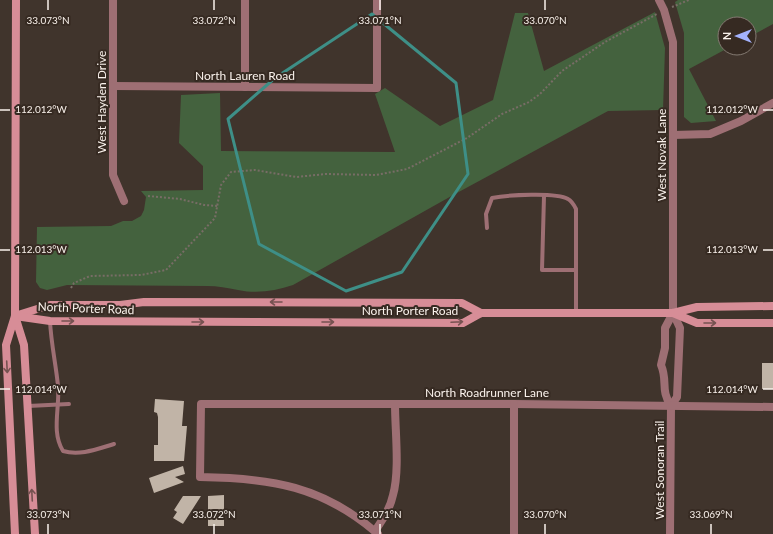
<svg xmlns="http://www.w3.org/2000/svg" width="773" height="534" font-family="Lato,sans-serif">
<style>
.green{fill:#44623e}
.building{fill:#c1b4a7}
.lines{fill:none;stroke-linecap:round;stroke-linejoin:round}
.path{stroke:#786d66;stroke-width:2;stroke-dasharray:2 2;stroke-linecap:butt}
.lane{stroke:#9e6f74;stroke-width:4}
.street{stroke:#9e6f74;stroke-width:8}
.secondary{stroke:#d78d97;stroke-width:8}
.oneway{stroke:#765251}
.marked{fill:none;stroke:#3e8f87;stroke-width:3;stroke-linejoin:round}
.ticks{fill:none;stroke:#f9f1eb;stroke-width:1.5}
.labels{text-anchor:middle;dominant-baseline:central;stroke-width:4;stroke-linejoin:round;paint-order:stroke}
.street-label{font-size:12px;fill:#f9f1eb;stroke:#362a22}
.ticks-label{font-size:10px;text-anchor:middle;fill:#f9f1eb;stroke:#362a22;stroke-width:4;stroke-linejoin:round;paint-order:stroke}
</style>
<rect width="100%" height="100%" fill="#40342c"/>
<g class="green">
<path d="M 678,0 L 773,0 L 773,24 L 749,37 L 749,24 L 725,24 L 725,48 L 728,48 L 689,69 L 716,121 L 691,123 L 684,117 L 684,33 L 675,2 Z"/>
<path d="M 655,12 L 665,48 L 663,110 L 608,111 L 455,194 L 293,285 C 275,291 257,294 238,290 C 227,288 218,286 207,286 L 67,285 L 47,290 L 40,288 L 36,282 L 37,227 L 111,226 L 123,221 L 132,221 L 141,216 L 144,210 L 146,197 L 141,191 L 203,190 L 203,166 L 179,143 L 181,95 L 220,93 L 221,151 L 395,152 L 375,94 L 385,88 L 440,126 L 493,100 L 515,13 L 528,13 L 544,71 Z"/>
</g>
<g class="building">
<rect x="762" y="363" width="11" height="26"/>
<path d="M 155,399 L 184,401 L 182,426 L 187,426 L 184,461 L 154,461 L 154,445 L 158,445 L 158,417 L 157,413 L 154,412 Z"/>
<path d="M 183,466 L 185,474 L 175,477 L 184,482 L 154,493 L 149,478 Z"/>
<path d="M 224,495 L 224,526 L 208,526 L 208,496 Z"/>
<path d="M 183,496 L 201,496 L 183,524 L 173,518 L 177,512 L 174,510 Z"/>
</g>
<g class="lines">
<g class="path">
<path d="M 672,7 L 689,0"/>
<path d="M 148,196 L 180,199 L 204,205 L 218,206"/>
<path d="M 71,288 L 74,283 L 90,276 L 141,275 L 166,270 L 215,218 L 221,185 L 231,172 L 255,170 L 296,177 L 326,174 L 376,175 L 407,169 L 467,138 L 502,114 L 529,102 L 540,94 L 562,71 L 605,42 L 657,14"/>
</g>
<g class="lane">
<path d="M 544,196 L 542,270 L 576,270"/>
<path d="M 487,228 L 486,214 L 492,198 C 507,195 556,192 568,199 C 572,201 574,205 576,209 L 576,313"/>
<path d="M 50,321 C 51,343 56,365 58,386 C 60,408 51,432 63,451 C 80,456 97,449 114,444"/>
<path d="M 28,406 L 69,404"/>
</g>
<g class="street">
<path d="M 113,0 L 113,175 L 124,201"/>
<path d="M 659,0 L 664,10 L 673,42 L 673,313 L 680,328 L 677,397 L 671,406 L 670,534"/>
<path d="M 113,86 L 377,88 L 377,0"/>
<path d="M 245,87 L 245,0"/>
<path d="M 673,135 L 710,134 L 741,121 L 773,103"/>
<path d="M 671,406 C 660,390 668,381 661,365 L 665,348 L 665,328 L 673,313"/>
<path d="M 375,531 C 383,519 390,509 393,495 C 400,470 395,431 395,404"/>
<path d="M 378,534 C 323,486 271,478 200,477 L 201,404 L 514,404 L 773,407"/>
<path d="M 514,534 L 514,404"/>
</g>
<g class="secondary">
<path d="M 673,313 L 697,323 L 773,323"/>
<path d="M 18,315 L 50,305 L 120,305 L 144,302 L 462,303 L 481,313"/>
<path d="M 15,316 L 50,321 L 463,323 L 481,313 L 673,313 L 697,307 L 773,306"/>
<path d="M 15,316 L 24,345 L 35,534"/>
<path d="M 15,534 L 6,345 L 15,316 L 16,0"/>
</g>
</g>
<defs><path id="oneway-shaft" d="M-6 0H5M1.5-3L5.5 0L1.5 3" fill="none" stroke-width="1.6" stroke-linecap="round" stroke-linejoin="round"/></defs>
<g class="oneway">
<use href="#oneway-shaft" transform="translate(276 302) rotate(-180)"/>
<use href="#oneway-shaft" transform="translate(68 321)"/>
<use href="#oneway-shaft" transform="translate(198 322)"/>
<use href="#oneway-shaft" transform="translate(328 322)"/>
<use href="#oneway-shaft" transform="translate(457 322) rotate(-3)"/>
<use href="#oneway-shaft" transform="translate(710 323)"/>
<use href="#oneway-shaft" transform="translate(7 367) rotate(87)"/>
<use href="#oneway-shaft" transform="translate(32 495) rotate(-93)"/>
</g>
<path class="marked" d="M 372,14 L 456,83 L 468,174 L 402,272 L 346,291 L 259,244 L 228,119 L 275,78 Z"/>
<path class="ticks" d="M 48,0 L 48,10M 214,0 L 214,10M 380,0 L 380,10M 545,0 L 545,10M 0,110 L 10,110M 763,110 L 773,110M 0,250 L 10,250M 763,250 L 773,250M 0,389 L 10,389M 763,389 L 773,389M 48,524 L 48,534M 214,524 L 214,534M 380,524 L 380,534M 545,524 L 545,534M 711,524 L 711,534"/>
<g class="labels">
<g class="street-label">
<text x="245" y="75">North Lauren Road</text>
<text transform="translate(101 102) rotate(-90)">West Hayden Drive</text>
<text transform="translate(661 155) rotate(-90)">West Novak Lane</text>
<text transform="translate(86 308) rotate(2)">North Porter Road</text>
<text x="410" y="310">North Porter Road</text>
<text x="487" y="392">North Roadrunner Lane</text>
<text transform="translate(659 470) rotate(-90)">West Sonoran Trail</text>
</g>
</g>
<g class="ticks-label">
<text x="48" y="24">33.073°N</text>
<text x="214" y="24">33.072°N</text>
<text x="380" y="24">33.071°N</text>
<text x="545" y="24">33.070°N</text>
<text x="732" y="113">112.012°W</text>
<text x="41" y="113">112.012°W</text>
<text x="732" y="253">112.013°W</text>
<text x="41" y="253">112.013°W</text>
<text x="732" y="393">112.014°W</text>
<text x="41" y="393">112.014°W</text>
<text x="48" y="518">33.073°N</text>
<text x="214" y="518">33.072°N</text>
<text x="380" y="518">33.071°N</text>
<text x="545" y="518">33.070°N</text>
<text x="711" y="518">33.069°N</text>
</g>
<g transform="translate(737 36) rotate(270)"><circle r="19" fill="#362a22" stroke="#847a72"/>
<path d="M0-3L7 15L0 10L-7 15Z" fill="#a3b2fd"/>
<text y="-6" font-size="11" font-weight="bold" text-anchor="middle" fill="#f9f1eb">N</text>
</g>
</svg>
